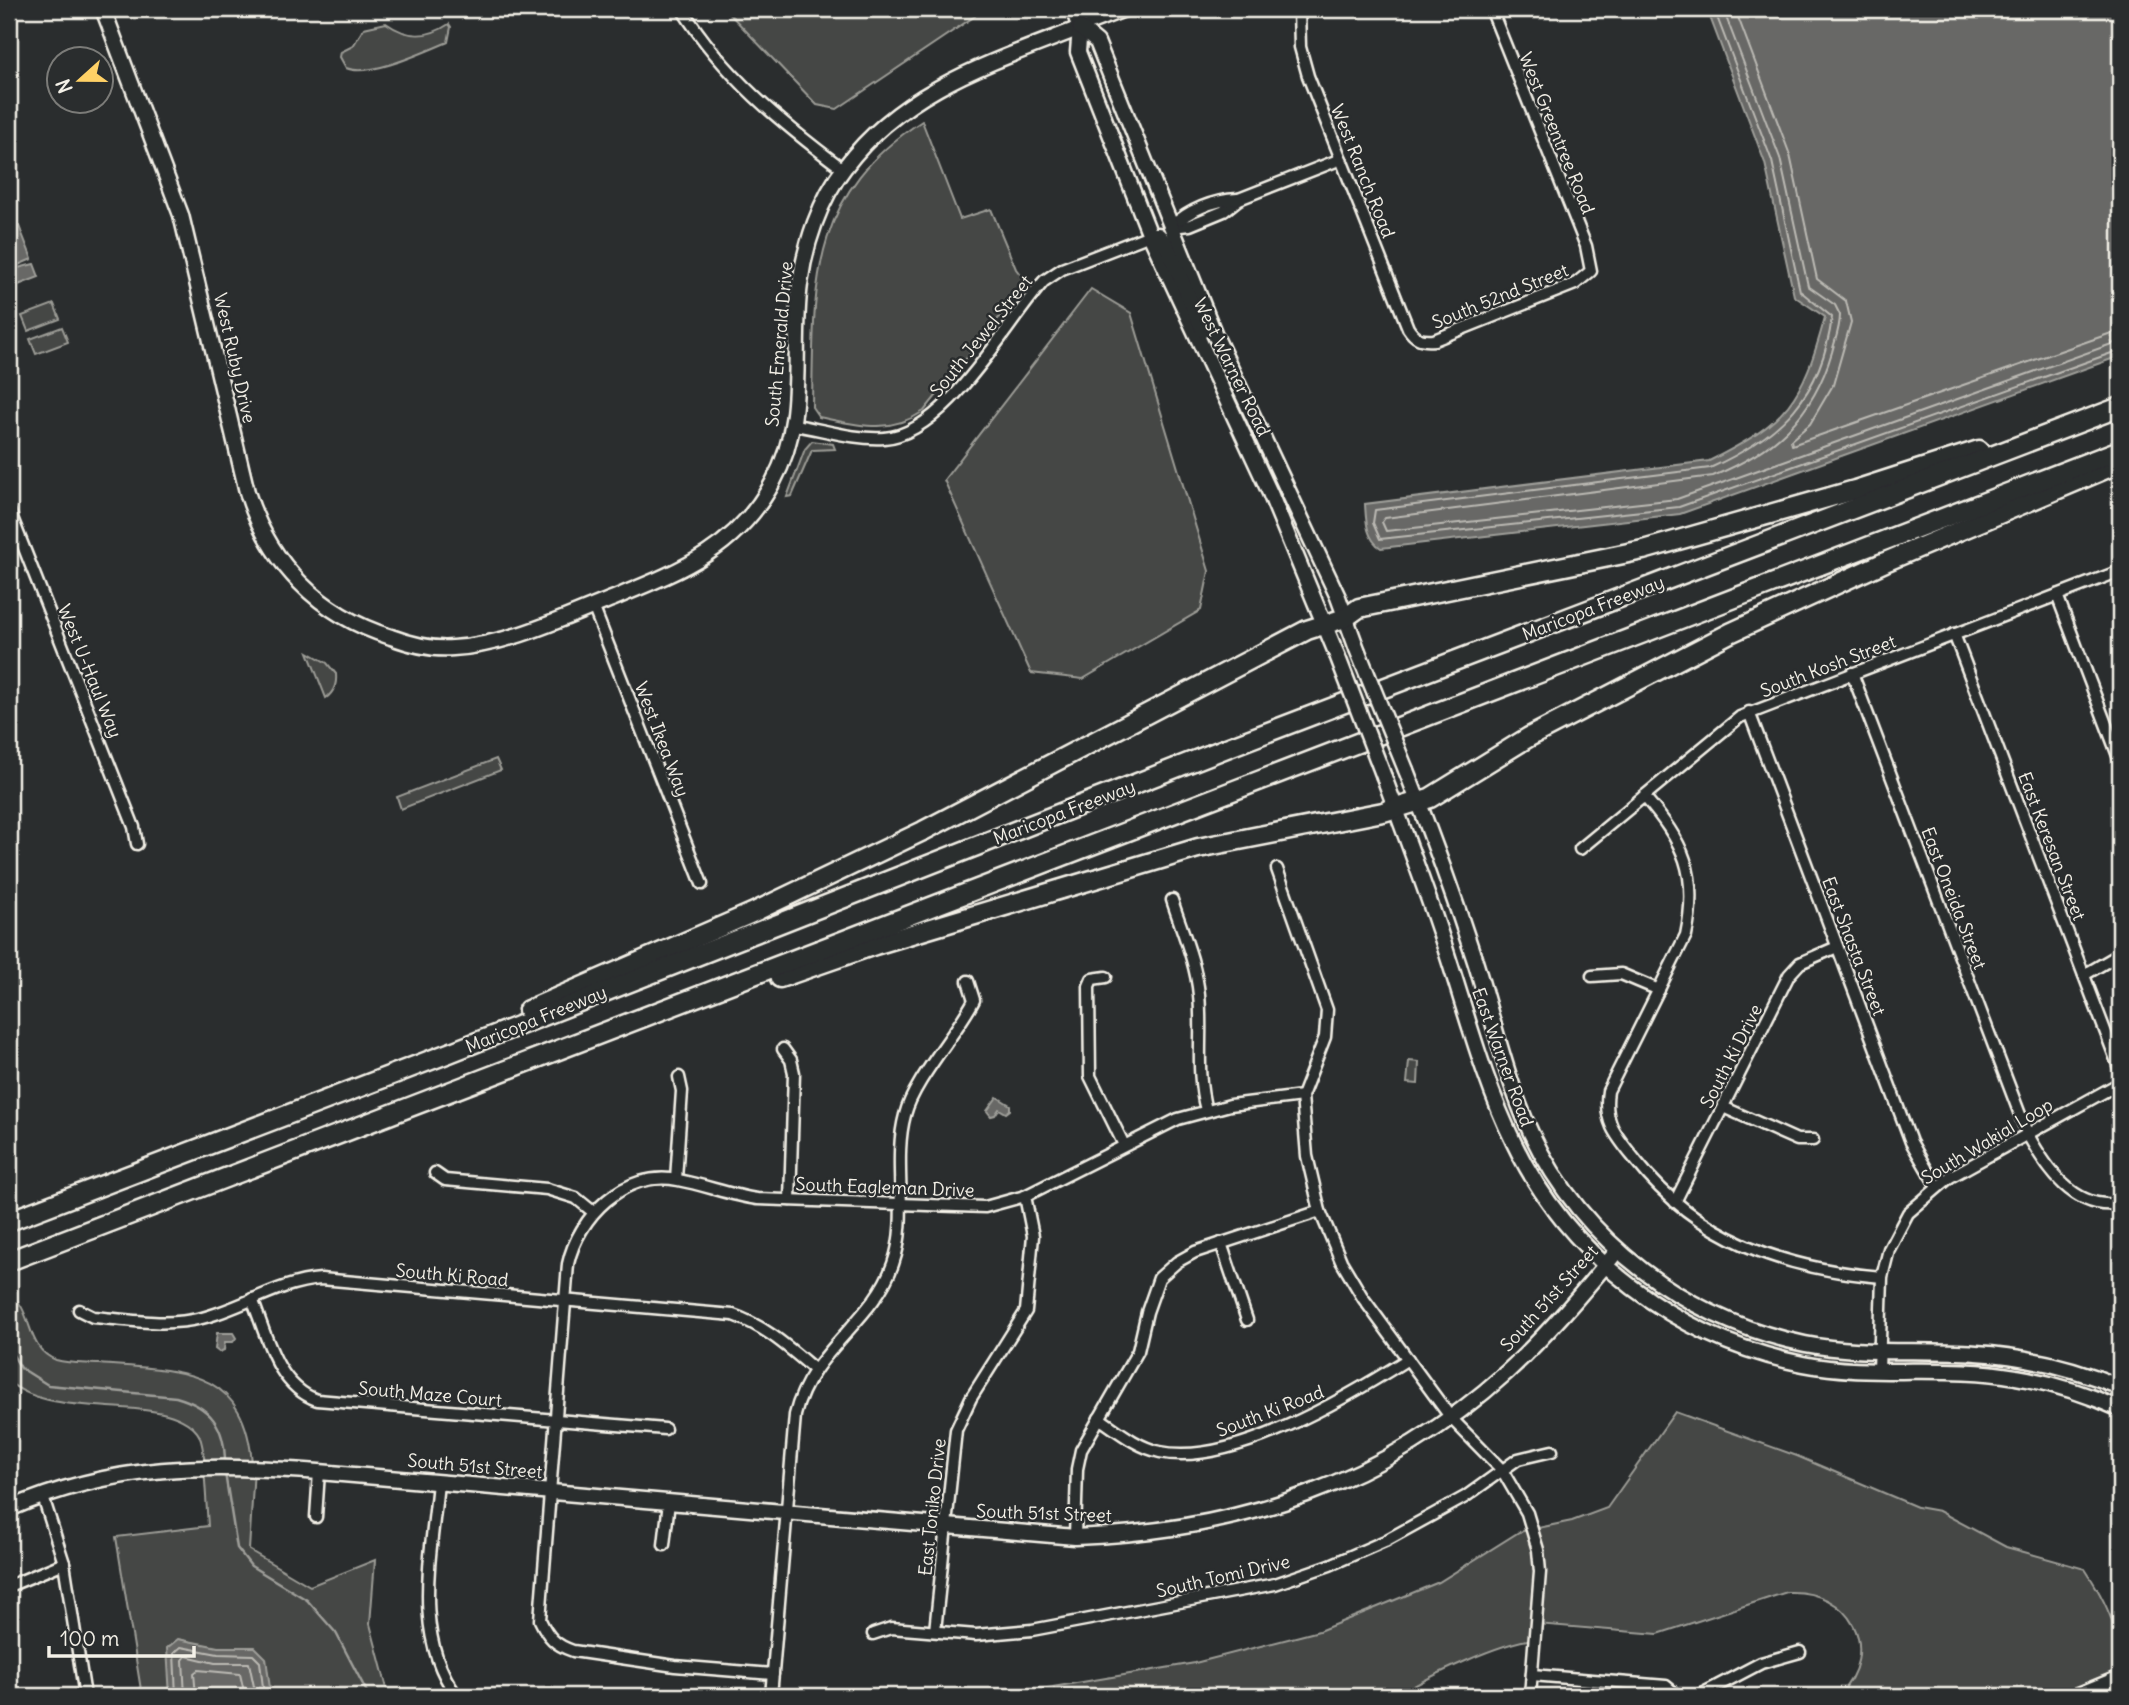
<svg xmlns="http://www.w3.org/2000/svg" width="2129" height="1705" font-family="Delius,sans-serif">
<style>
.green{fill:#444645;stroke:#9c9c96;stroke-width:2}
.water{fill:#676866;stroke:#9f9f9a;stroke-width:2}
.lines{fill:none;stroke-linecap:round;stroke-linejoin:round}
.shore{stroke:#bcbab4;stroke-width:2}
.stream{stroke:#9f9f9a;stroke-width:2.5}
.street-casing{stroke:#f4f1e8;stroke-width:15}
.secondary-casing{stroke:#f4f1e8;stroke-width:19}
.highway-casing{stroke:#f4f1e8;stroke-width:23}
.street{stroke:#2a2d2e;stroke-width:10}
.secondary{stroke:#2a2d2e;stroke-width:14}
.highway{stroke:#2a2d2e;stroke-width:18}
.secondary-bridge-casing{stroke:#f4f1e8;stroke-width:19;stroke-linecap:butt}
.secondary-bridge{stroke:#2a2d2e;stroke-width:14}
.labels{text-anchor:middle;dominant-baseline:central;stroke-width:5;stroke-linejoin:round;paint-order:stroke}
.street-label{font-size:18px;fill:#f4f1e8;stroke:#2a2d2e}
</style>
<rect width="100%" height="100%" fill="#2a2d2e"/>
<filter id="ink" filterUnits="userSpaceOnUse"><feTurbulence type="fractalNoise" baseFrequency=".0143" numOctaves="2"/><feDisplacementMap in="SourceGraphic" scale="14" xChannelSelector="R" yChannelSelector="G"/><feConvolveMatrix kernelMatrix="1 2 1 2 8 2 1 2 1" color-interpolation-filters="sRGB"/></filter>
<g filter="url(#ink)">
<g class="green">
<path d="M 725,9 L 979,9 L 975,16 L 837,109 L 817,105 Z"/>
<path d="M 386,23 C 407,38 427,39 449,24 L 451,27 L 448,42 C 424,52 369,78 346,68 L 340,57 L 341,52 L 353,46 L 364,28 Z"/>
<path d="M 922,121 L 960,219 L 991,209 L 1016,269 L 1027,283 L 924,411 C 888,435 858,425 819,417 L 812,407 C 814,286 808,195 922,121 Z"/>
<path d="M 1091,289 L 1131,313 L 1209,571 L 1201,610 L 1083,679 L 1031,673 L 944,480 Z"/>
<path d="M 54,304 L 60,319 L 28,331 L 22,316 Z"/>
<path d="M 62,327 L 68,342 L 36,354 L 30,339 Z"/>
<path d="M 812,441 L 833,444 L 835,449 L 812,450 L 792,496 L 787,497 L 805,449 Z"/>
<path d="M 308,652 L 327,663 L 336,674 C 337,685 333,693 326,698 Z"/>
<path d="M 496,759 L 501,770 L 401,809 L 397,797 Z"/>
<path d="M 1409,1061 L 1419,1062 L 1418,1084 L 1407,1083 Z"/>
<path d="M 9,1294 C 34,1308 24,1348 56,1360 C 69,1364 86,1363 99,1364 C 178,1371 244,1365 252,1463 L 205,1463 C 203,1453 203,1439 197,1432 C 164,1391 59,1423 9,1382 Z"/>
<path d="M 1675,1412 L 1797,1456 L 1917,1507 L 1939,1511 L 2006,1547 L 2085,1569 C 2117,1618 2120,1639 2120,1696 L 1838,1696 C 1884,1649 1850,1589 1787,1592 L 1658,1634 L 1537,1624 L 1535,1639 C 1501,1642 1427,1677 1397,1696 L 902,1696 L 1029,1691 L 1195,1663 L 1319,1631 L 1439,1582 L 1519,1532 L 1572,1521 L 1607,1508 Z"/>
<path d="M 204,1466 L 254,1468 L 249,1550 L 310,1586 L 375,1560 L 370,1624 L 389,1696 L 142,1696 L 116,1537 L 208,1526 Z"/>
</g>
<g class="water">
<path d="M 1707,9 L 2120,9 L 2120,356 L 1680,514 L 1381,548 C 1366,539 1366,520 1365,504 L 1709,461 C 1788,421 1802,402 1825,317 L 1794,296 L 1765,163 Z"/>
<path d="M 19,226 L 32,259 L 18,265 L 18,268 L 34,264 L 39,277 L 13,287 L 9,284 L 9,250 L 12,248 L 9,230 Z"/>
<path d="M 997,1097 L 1010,1105 L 1010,1110 L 1006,1113 L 999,1109 L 995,1115 L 991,1116 L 987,1111 Z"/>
<path d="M 217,1333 L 233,1333 L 236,1338 L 233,1342 L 225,1342 L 224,1350 L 219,1352 L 215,1349 Z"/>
<path d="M 178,1639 L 218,1647 L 255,1647 L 266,1658 L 271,1696 L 170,1696 L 167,1648 Z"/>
</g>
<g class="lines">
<g class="shore">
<path d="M 1714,9 L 1772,161 L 1800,291 L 1832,317 C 1822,396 1781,436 1710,468 L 1375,510 L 1373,523 L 1380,539 L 1679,507 L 2120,350"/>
<path d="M 1723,9 L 1780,158 L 1808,286 L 1835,305 L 1840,315 C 1840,328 1835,340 1832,352 C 1813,417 1774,451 1713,476 L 1385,518 L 1382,522 L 1386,531 L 1677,499 L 2120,341"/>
<path d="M 1735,9 L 1790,155 L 1817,279 L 1846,301 L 1851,322 L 1833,385 L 1810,424 L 1791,440 L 1792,445 L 2120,330"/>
<path d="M 176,1696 L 174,1653 L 181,1647 L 218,1654 L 253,1655 L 260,1662 L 264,1696"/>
<path d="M 185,1696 L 183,1660 L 186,1656 L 215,1663 L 249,1663 L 256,1696"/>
<path d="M 196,1696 L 194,1673 L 198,1670 L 240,1674 L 245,1696"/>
</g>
<g class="stream">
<path d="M 9,1349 L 21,1368 L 48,1385 L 176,1397 C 211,1407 225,1426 225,1463"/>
<path d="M 225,1473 L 237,1548 L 251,1566 L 307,1600 L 336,1633 L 369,1696"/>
</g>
<g class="street-casing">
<g id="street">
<path d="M 682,9 C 724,76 780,122 843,169"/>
<path d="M 1299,9 L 1300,47 L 1308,76 L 1408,328 C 1415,339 1421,341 1434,340 L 1575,284 L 1591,271 L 1586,246 L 1491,9"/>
<path d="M 1080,28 L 1130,9"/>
<path d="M 1171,227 L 1190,225 L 1224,211 L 1239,199 L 1341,159"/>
<path d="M 1171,227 C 1188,210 1214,200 1238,199"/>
<path d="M 794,425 C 822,429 854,440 884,438 C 946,434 1004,326 1044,281 L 1062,269 L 1150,235"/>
<path d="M 9,510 L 134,827 L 137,844"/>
<path d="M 2057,595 L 2120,761"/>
<path d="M 593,606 L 702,884"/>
<path d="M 1954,634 L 2120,1070"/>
<path d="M 1852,673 L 2027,1133 C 2046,1168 2075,1212 2120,1203"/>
<path d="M 1749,712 L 1911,1142 L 1937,1187"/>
<path d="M 1644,796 C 1684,843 1699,873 1686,935 L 1608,1091 C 1603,1123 1617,1137 1637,1162 C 1699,1240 1785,1269 1882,1277"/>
<path d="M 1580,849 L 1740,717 L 2120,571"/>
<path d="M 1277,869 L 1327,1010 L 1325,1037 L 1302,1096 L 1307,1156 L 1320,1211 L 1341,1261 L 1363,1298 L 1451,1418 L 1502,1470 L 1527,1513 L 1538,1550 L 1540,1572 L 1530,1696"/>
<path d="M 1172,900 C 1182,931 1196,962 1199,995 C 1203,1034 1195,1070 1206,1110"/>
<path d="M 2084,975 L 2120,954"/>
<path d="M 1592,976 L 1621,974 L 1659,990"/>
<path d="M 1106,977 L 1092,979 L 1089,986 L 1090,1076 L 1124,1145"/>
<path d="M 783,1049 L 791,1060 L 794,1073 L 790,1200"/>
<path d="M 1723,1107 L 1797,1140 L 1813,1140"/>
<path d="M 435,1173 L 445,1180 L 547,1189 L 576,1198 L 592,1211"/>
<path d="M 676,1179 L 682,1091 L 679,1077"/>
<path d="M 1675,1202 L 1789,975 L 1800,963 L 1837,947"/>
<path d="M 1221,1243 L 1247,1320"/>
<path d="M 252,1299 C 267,1336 276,1385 317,1400 L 665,1429"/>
<path d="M 79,1310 L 93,1317 C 129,1320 166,1327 202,1318 C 243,1308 278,1282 321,1279 L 733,1315 C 765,1326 788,1347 814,1369"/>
<path d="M 1879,1371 L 1882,1277 L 1889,1249 L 1908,1213 L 1950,1177 L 2120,1083"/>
<path d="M 1099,1418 C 1118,1431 1137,1447 1160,1452 C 1232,1467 1348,1397 1408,1359"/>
<path d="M 438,1482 C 432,1553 411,1635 457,1696"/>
<path d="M 43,1497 L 64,1563 L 85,1696"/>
<path d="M 316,1517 L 319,1472"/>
<path d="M 1075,1537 L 1077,1469 L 1081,1450 L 1138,1351 L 1147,1312 L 1159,1278 L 1177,1262 L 1195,1252 L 1320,1211"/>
<path d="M 664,1545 L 669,1502"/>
<path d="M 9,1586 L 64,1563"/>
<path d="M 935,1631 L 956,1430 L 971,1398 L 1026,1311 L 1033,1236 L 1025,1196"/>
<path d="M 873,1634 L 891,1628 L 976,1635 L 1032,1630 L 1275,1584 L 1330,1565 L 1385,1541 L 1465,1497 L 1518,1459 L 1552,1451"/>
<path d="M 773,1674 L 675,1666 L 573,1651 C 555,1645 548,1637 540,1620 L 568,1264 C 578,1217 625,1169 678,1180 C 705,1185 730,1195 757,1199 L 985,1207 L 1025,1196 L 1178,1119 L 1230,1105 L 1302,1096"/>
<path d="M 1532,1675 L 1666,1686 L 1678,1696"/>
<path d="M 771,1696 L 795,1415 C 810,1351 873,1322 893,1264 C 910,1217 892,1162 905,1115 C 913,1082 957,1033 974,1000 L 968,981"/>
<path d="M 1698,1696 L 1761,1663 L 1800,1652"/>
</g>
</g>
<g class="secondary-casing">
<g id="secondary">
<path d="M 103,9 L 181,215 L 247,492 C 269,563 319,615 391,637 C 410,644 432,650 453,648 C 506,645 559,620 609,600 C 677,572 736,551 773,482 C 808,418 791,352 800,284 C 805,244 820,199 845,167 C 903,89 993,62 1080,28"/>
<path d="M 1073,9 L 1080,28 L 1078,52 L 1150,235 L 1270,493 L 1337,655"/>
<path d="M 1080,28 L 1097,42 L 1215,335 L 1338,597 L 1357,649"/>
<path d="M 1150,235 L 1158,235 L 1166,244 L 1203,330"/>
<path d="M 1406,770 C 1431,833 1454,896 1475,961 C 1493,1018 1506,1079 1531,1133 C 1583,1243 1687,1320 1805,1344 C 1861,1355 1919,1349 1976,1353 C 2027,1356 2073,1367 2120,1387"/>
<path d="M 1384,777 C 1406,837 1429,896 1448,957 C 1468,1019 1485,1084 1514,1143 C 1569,1258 1679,1340 1803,1364 C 1873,1378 1946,1364 2016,1377 C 2053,1383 2087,1394 2120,1409"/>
<path d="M 9,1509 C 115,1463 207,1464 319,1472 L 1075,1537 C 1239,1531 1384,1484 1507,1372 C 1547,1335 1583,1292 1618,1250"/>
<path d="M 2076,1696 L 2120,1678"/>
</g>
</g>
<g class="highway-casing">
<g id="highway">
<path d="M 780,978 L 875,945 L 1198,848 L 1383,812 L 1430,798 L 1529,737 L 1730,633 L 1885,562 L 2120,463"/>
<path d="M 528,1010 L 752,913 L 923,831 L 1307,630 L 1345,618 L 1359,608 L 1643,550 L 1855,490 L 1979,450"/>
<path d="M 9,1221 L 449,1053 L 1229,747 L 2120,407"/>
<path d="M 9,1261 L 2120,450"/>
</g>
</g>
<use href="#street" class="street"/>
<use href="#secondary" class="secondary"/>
<use href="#highway" class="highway"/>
<g class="secondary-bridge-casing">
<g id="secondary-bridge">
<path d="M 1357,649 L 1406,770"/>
<path d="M 1337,655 L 1384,777"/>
</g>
</g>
<use href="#secondary-bridge" class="secondary-bridge"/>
</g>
</g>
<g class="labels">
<g class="street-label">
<text transform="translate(1557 133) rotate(68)">West Greentree Road</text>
<text transform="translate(1363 171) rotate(68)">West Ranch Road</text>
<text transform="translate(1500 296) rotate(-22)">South 52nd Street</text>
<text transform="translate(981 336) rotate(-51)">South Jewel Street</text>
<text transform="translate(779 344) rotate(-85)">South Emerald Drive</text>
<text transform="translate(235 358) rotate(77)">West Ruby Drive</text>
<text transform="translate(1232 367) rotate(64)">West Warner Road</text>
<text transform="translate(1593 608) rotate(-21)">Maricopa Freeway</text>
<text transform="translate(1828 666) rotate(-21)">South Kosh Street</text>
<text transform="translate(90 671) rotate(68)">West U-Haul Way</text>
<text transform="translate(662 739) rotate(69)">West Ikea Way</text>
<text transform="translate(1064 812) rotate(-21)">Maricopa Freeway</text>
<text transform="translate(2052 846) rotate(69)">East Keresan Street</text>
<text transform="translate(1954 898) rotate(69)">East Oneida Street</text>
<text transform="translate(1854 946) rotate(69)">East Shasta Street</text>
<text transform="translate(536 1019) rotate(-22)">Maricopa Freeway</text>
<text transform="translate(1731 1056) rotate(-63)">South Ki Drive</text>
<text transform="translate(1503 1057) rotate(70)">East Warner Road</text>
<text transform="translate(1987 1141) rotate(-31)">South Wakial Loop</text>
<text transform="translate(885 1187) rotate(2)">South Eagleman Drive</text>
<text transform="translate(452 1275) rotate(5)">South Ki Road</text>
<text transform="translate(1549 1298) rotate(-48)">South 51st Street</text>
<text transform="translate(430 1394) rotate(5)">South Maze Court</text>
<text transform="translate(1270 1411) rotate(-21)">South Ki Road</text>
<text transform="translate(475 1466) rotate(5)">South 51st Street</text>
<text transform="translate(932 1507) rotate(-84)">East Toniko Drive</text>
<text transform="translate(1044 1513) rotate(2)">South 51st Street</text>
<text transform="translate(1223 1576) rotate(-13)">South Tomi Drive</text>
</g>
</g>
<rect width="2129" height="1705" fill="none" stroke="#2a2d2e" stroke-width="35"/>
<rect x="18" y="18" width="2094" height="1670" fill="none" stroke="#f4f1e8" stroke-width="2.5" filter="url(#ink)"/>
<g transform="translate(80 80) rotate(249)"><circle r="33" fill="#2a2d2e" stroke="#7b7b78" stroke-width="2"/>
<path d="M0-5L12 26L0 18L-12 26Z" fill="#ffd166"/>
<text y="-10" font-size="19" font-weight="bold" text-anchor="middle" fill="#f4f1e8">N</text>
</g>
<path d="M49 1646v10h145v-10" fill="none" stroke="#f4f1e8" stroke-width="3.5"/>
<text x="60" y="1646" font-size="21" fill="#f4f1e8" stroke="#2a2d2e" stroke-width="5" paint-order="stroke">100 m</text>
</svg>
